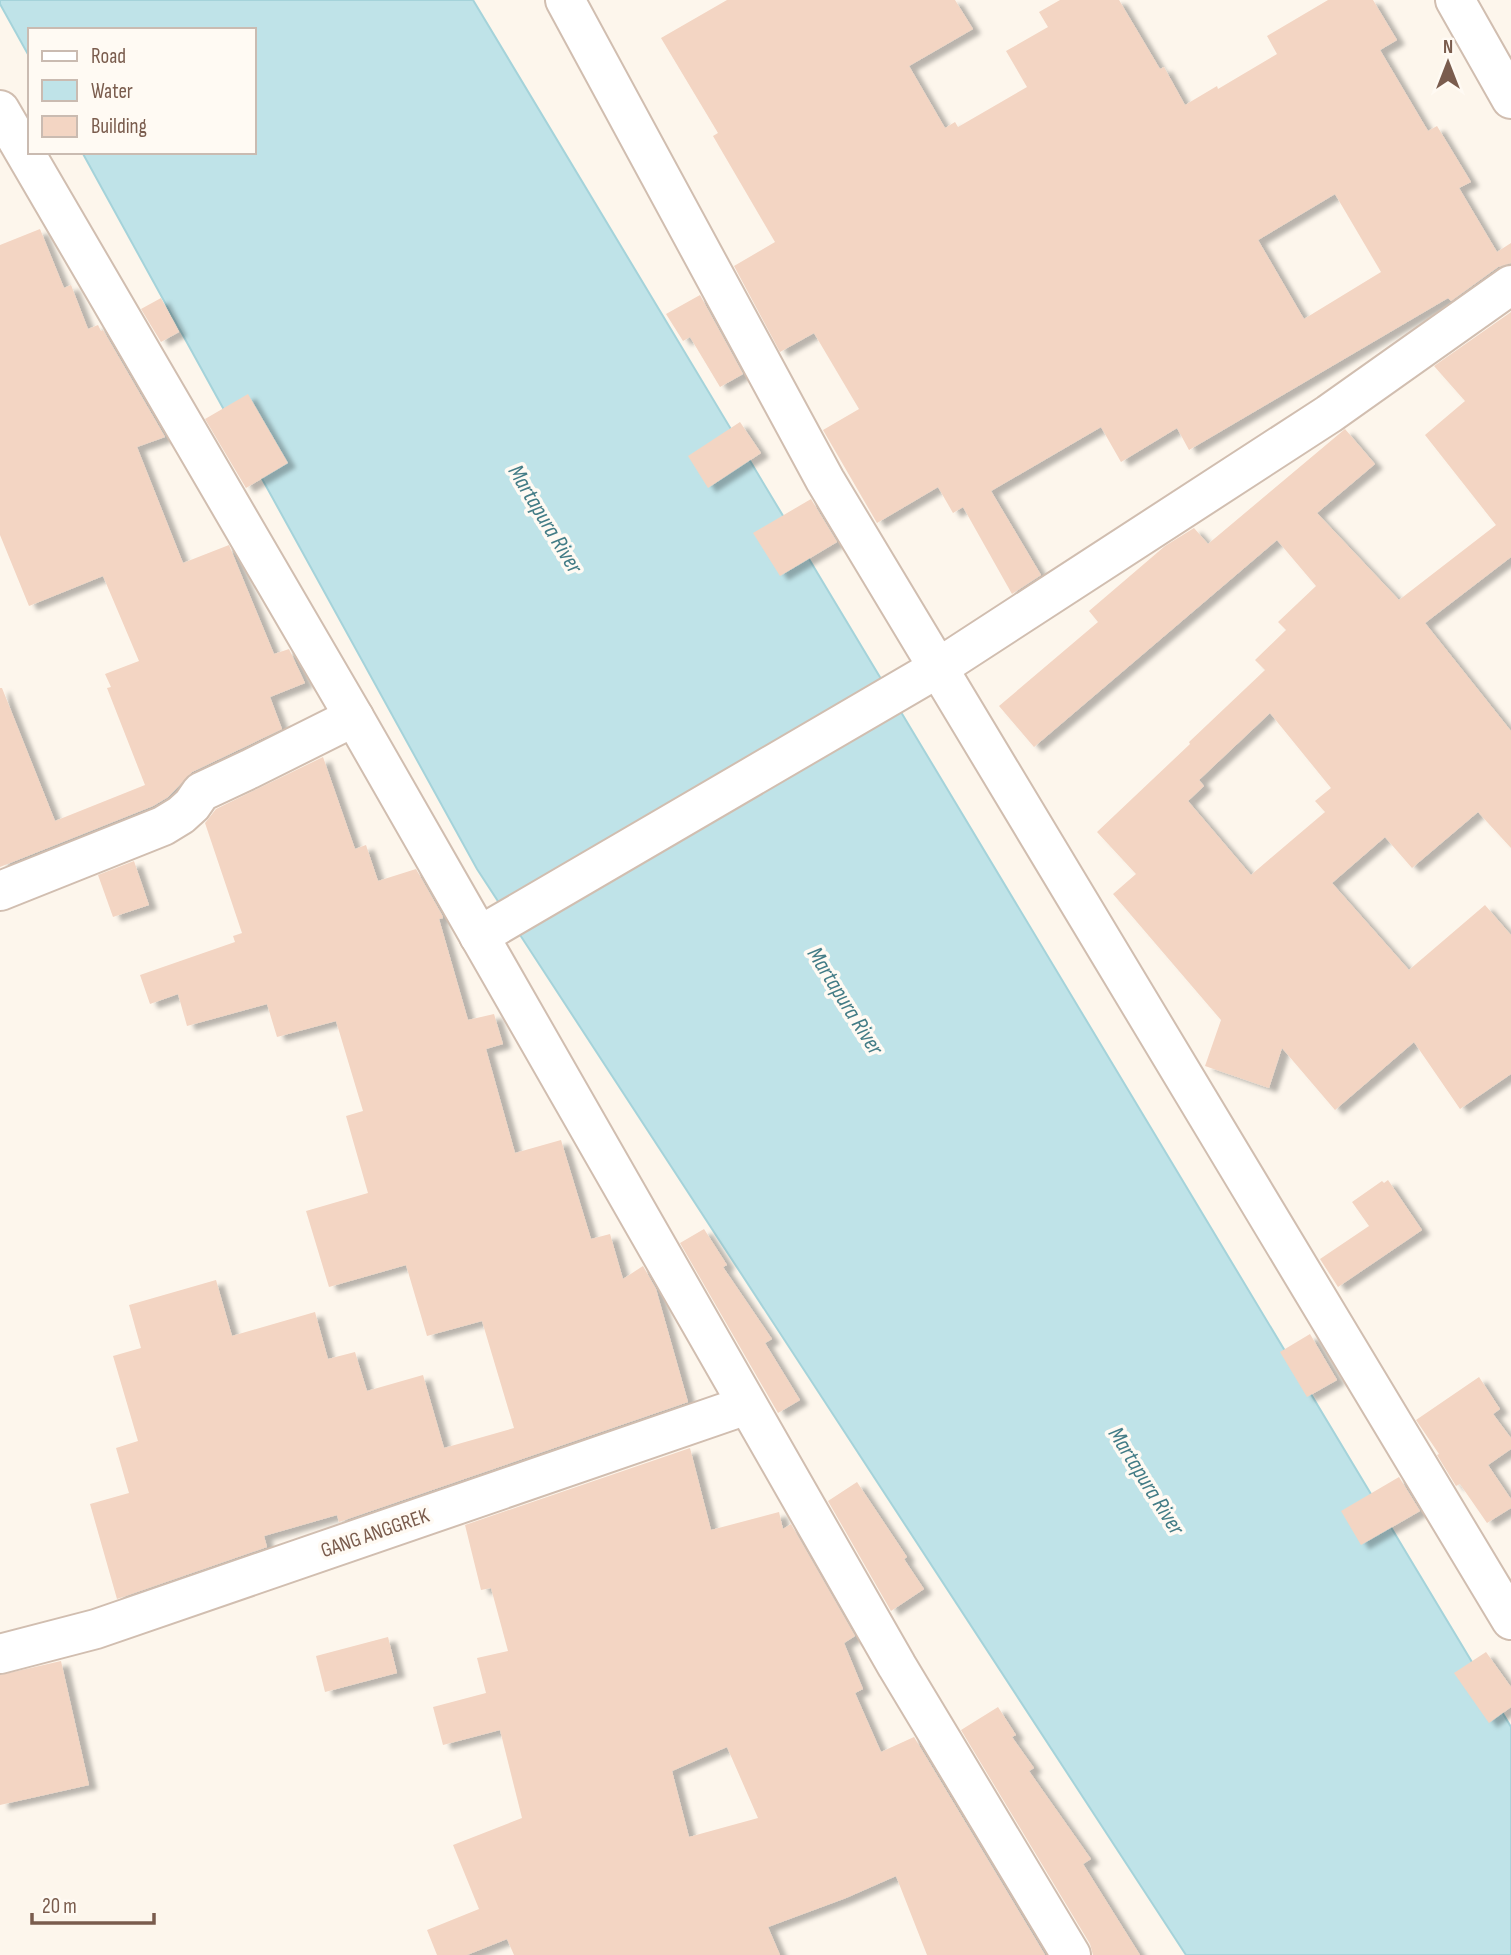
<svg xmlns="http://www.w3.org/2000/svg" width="1511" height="1955" font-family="'Sofia Sans Condensed',sans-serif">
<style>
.water{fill:#bfe3e8;stroke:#a5d3da;stroke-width:2}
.building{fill:#f3d5c3;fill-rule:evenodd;filter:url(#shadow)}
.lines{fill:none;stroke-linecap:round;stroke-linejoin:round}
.minor-casing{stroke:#d1beb0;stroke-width:42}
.tertiary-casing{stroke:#d1beb0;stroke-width:42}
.minor{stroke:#fff;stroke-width:38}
.tertiary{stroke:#fff;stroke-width:38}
.labels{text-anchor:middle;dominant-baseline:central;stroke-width:7;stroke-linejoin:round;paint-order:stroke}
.street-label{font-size:21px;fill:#7a5c4d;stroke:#fffaf3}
.water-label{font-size:23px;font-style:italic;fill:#437c86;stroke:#fffaf3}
</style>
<defs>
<filter id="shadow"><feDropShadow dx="8" dy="4.5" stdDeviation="2" flood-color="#0004"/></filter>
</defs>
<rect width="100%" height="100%" fill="#fdf6ec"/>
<path class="water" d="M 0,0 L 473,0 L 1511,1727 L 1511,1955 L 1186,1955 L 477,869 L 82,152 L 254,152 L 254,30 L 30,30 L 30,58 L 0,4 Z"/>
<g class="building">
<path d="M 727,0 L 955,0 L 973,29 L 909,66 L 945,128 L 955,122 L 958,127 L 1027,87 L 1006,51 L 1048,27 L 1039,12 L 1060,0 L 1119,0 L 1160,69 L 1164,67 L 1185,105 L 1217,86 L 1218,89 L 1277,54 L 1267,36 L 1328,0 L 1373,0 L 1397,40 L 1380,50 L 1428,131 L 1437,126 L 1471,182 L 1459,188 L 1497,252 L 1511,243 L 1511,263 L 1498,267 L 1451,301 L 1448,298 L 1189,450 L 1177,428 L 1121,462 L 1101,427 L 991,491 L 1041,575 L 1012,594 L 963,507 L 953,513 L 938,487 L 877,523 L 823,430 L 859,409 L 814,333 L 780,352 L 734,266 L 775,242 L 713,136 L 718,133 L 661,38 ZM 1335,194 L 1381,272 L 1304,319 L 1258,240 Z"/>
<path d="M 40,229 L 64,288 L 71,285 L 88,329 L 98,325 L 101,331 L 103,330 L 165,437 L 137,447 L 183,563 L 229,545 L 274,654 L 289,649 L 305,683 L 270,697 L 282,729 L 192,772 L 168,797 L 153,806 L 0,867 L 0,688 L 2,688 L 55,821 L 145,785 L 107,688 L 111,687 L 105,674 L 139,661 L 103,576 L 29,606 L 0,535 L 0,245 Z"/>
<path d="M 700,295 L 743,374 L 720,387 L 690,337 L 683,341 L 666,314 Z"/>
<path d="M 161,298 L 179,332 L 161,342 L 141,309 Z"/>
<path d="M 1511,312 L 1511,557 L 1425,623 L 1511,731 L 1511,848 L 1478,812 L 1412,868 L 1385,837 L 1332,883 L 1409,970 L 1485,905 L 1511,935 L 1511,1074 L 1460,1109 L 1414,1042 L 1335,1110 L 1282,1048 L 1269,1088 L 1205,1066 L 1221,1020 L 1113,894 L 1136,874 L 1097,832 L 1190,744 L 1189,742 L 1265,670 L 1255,660 L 1286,630 L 1278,622 L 1316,586 L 1277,540 L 1034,747 L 999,706 L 1098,622 L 1089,611 L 1165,546 L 1194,528 L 1208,544 L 1345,429 L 1375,464 L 1317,513 L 1399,600 L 1496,525 L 1425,435 L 1465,401 L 1434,366 ZM 1270,713 L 1331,788 L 1315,801 L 1325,812 L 1251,875 L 1188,801 L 1204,786 L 1199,780 Z"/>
<path d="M 248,394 L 288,463 L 246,488 L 205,419 Z"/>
<path d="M 740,422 L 761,453 L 708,488 L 688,456 Z"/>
<path d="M 811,499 L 837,542 L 780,576 L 753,533 Z"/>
<path d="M 323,757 L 355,849 L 366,845 L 378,881 L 416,869 L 442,915 L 443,918 L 439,919 L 468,1020 L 494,1014 L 503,1044 L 486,1049 L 515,1153 L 561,1140 L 591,1239 L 610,1234 L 623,1279 L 643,1266 L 656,1289 L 688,1402 L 339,1522 L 337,1515 L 264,1536 L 267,1547 L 117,1599 L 90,1504 L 129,1493 L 116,1448 L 138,1441 L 113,1356 L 141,1348 L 129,1305 L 216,1280 L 232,1336 L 315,1312 L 328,1359 L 355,1352 L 367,1391 L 423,1375 L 444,1448 L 514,1428 L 482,1321 L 427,1336 L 406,1265 L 329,1287 L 306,1211 L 368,1193 L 346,1116 L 363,1111 L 336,1021 L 277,1037 L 267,1004 L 187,1026 L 178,994 L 150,1004 L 140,975 L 235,942 L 233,936 L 242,933 L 205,823 L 216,809 Z"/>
<path d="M 134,861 L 149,905 L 113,917 L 98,875 Z"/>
<path d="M 1388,1180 L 1422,1230 L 1338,1287 L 1320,1259 L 1369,1226 L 1352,1202 L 1382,1181 L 1384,1183 Z"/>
<path d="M 704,1229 L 727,1265 L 723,1267 L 772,1339 L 765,1343 L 800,1400 L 778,1413 L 680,1243 Z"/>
<path d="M 1310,1334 L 1337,1380 L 1307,1397 L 1280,1352 Z"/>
<path d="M 1479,1377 L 1500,1409 L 1493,1414 L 1511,1438 L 1511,1449 L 1488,1465 L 1511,1499 L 1511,1508 L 1487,1523 L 1460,1484 L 1456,1486 L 1437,1455 L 1439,1454 L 1416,1420 Z"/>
<path d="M 690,1448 L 711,1530 L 779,1512 L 783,1529 L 791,1524 L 855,1636 L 844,1643 L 863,1689 L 855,1693 L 881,1752 L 914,1737 L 1045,1955 L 927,1955 L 896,1876 L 846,1898 L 768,1927 L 780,1955 L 514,1955 L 507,1939 L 467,1955 L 437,1955 L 427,1930 L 479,1909 L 453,1845 L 522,1818 L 500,1730 L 443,1745 L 433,1707 L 486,1693 L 477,1658 L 508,1651 L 491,1588 L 481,1590 L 465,1525 ZM 727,1747 L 758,1818 L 689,1837 L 672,1771 Z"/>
<path d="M 1399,1477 L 1420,1511 L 1361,1545 L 1341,1511 Z"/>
<path d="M 857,1482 L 907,1557 L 904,1559 L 924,1589 L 891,1611 L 828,1501 Z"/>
<path d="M 388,1637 L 397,1673 L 325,1692 L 316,1656 Z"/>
<path d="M 1486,1652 L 1511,1687 L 1511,1707 L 1489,1723 L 1454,1673 Z"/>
<path d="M 61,1661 L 89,1785 L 0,1805 L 0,1675 Z"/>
<path d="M 998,1707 L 1016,1735 L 1012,1737 L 1034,1768 L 1029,1771 L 1091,1859 L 1083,1864 L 1140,1955 L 1093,1955 L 1090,1944 L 961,1730 Z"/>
</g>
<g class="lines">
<g class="minor-casing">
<g id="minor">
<path d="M 565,0 L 825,480 L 1511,1620"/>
<path d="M 0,891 L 163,826 L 181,815 L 192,805 L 201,792 L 250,769 L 354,717"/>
<path d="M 479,936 L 938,668 L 1329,414 L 1511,285"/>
<path d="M 0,1654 L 96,1629 L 747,1405"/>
</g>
</g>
<g class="tertiary-casing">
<g id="tertiary">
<path d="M 1455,0 L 1511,99"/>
<path d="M 0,110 L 354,717 L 897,1666 L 1071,1955"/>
</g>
</g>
<use href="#minor" class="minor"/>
<use href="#tertiary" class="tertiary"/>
</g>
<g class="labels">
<g class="street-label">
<text transform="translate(375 1533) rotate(-19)">GANG ANGGREK</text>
</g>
<g class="water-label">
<text transform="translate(545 519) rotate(59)">Martapura River</text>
<text transform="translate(845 1001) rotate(58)">Martapura River</text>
<text transform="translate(1146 1481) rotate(58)">Martapura River</text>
</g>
</g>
<rect x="28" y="28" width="228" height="126" fill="#fffaf3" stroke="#cabbb1" stroke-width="2"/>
<rect x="42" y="51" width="35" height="10" fill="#ffffff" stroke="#cabbb1" stroke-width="2"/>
<text x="91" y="63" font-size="21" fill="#7a5c4d">Road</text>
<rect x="42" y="80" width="35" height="21" fill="#bfe3e8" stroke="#cabbb1" stroke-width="2"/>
<text x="91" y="98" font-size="21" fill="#7a5c4d">Water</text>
<rect x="42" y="116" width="35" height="21" fill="#f3d5c3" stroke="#cabbb1" stroke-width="2"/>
<text x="91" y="133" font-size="21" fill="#7a5c4d">Building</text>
<g transform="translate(1448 63)" stroke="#fffaf3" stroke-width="5" paint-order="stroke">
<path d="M0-5L12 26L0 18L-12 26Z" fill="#7a5c4d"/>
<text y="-10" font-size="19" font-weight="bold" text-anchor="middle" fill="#7a5c4d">N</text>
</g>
<path d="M32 1913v10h122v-10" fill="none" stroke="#7a5c4d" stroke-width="3.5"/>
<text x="42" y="1913" font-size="21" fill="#7a5c4d" stroke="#fffaf3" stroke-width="5" paint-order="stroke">20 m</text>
</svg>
